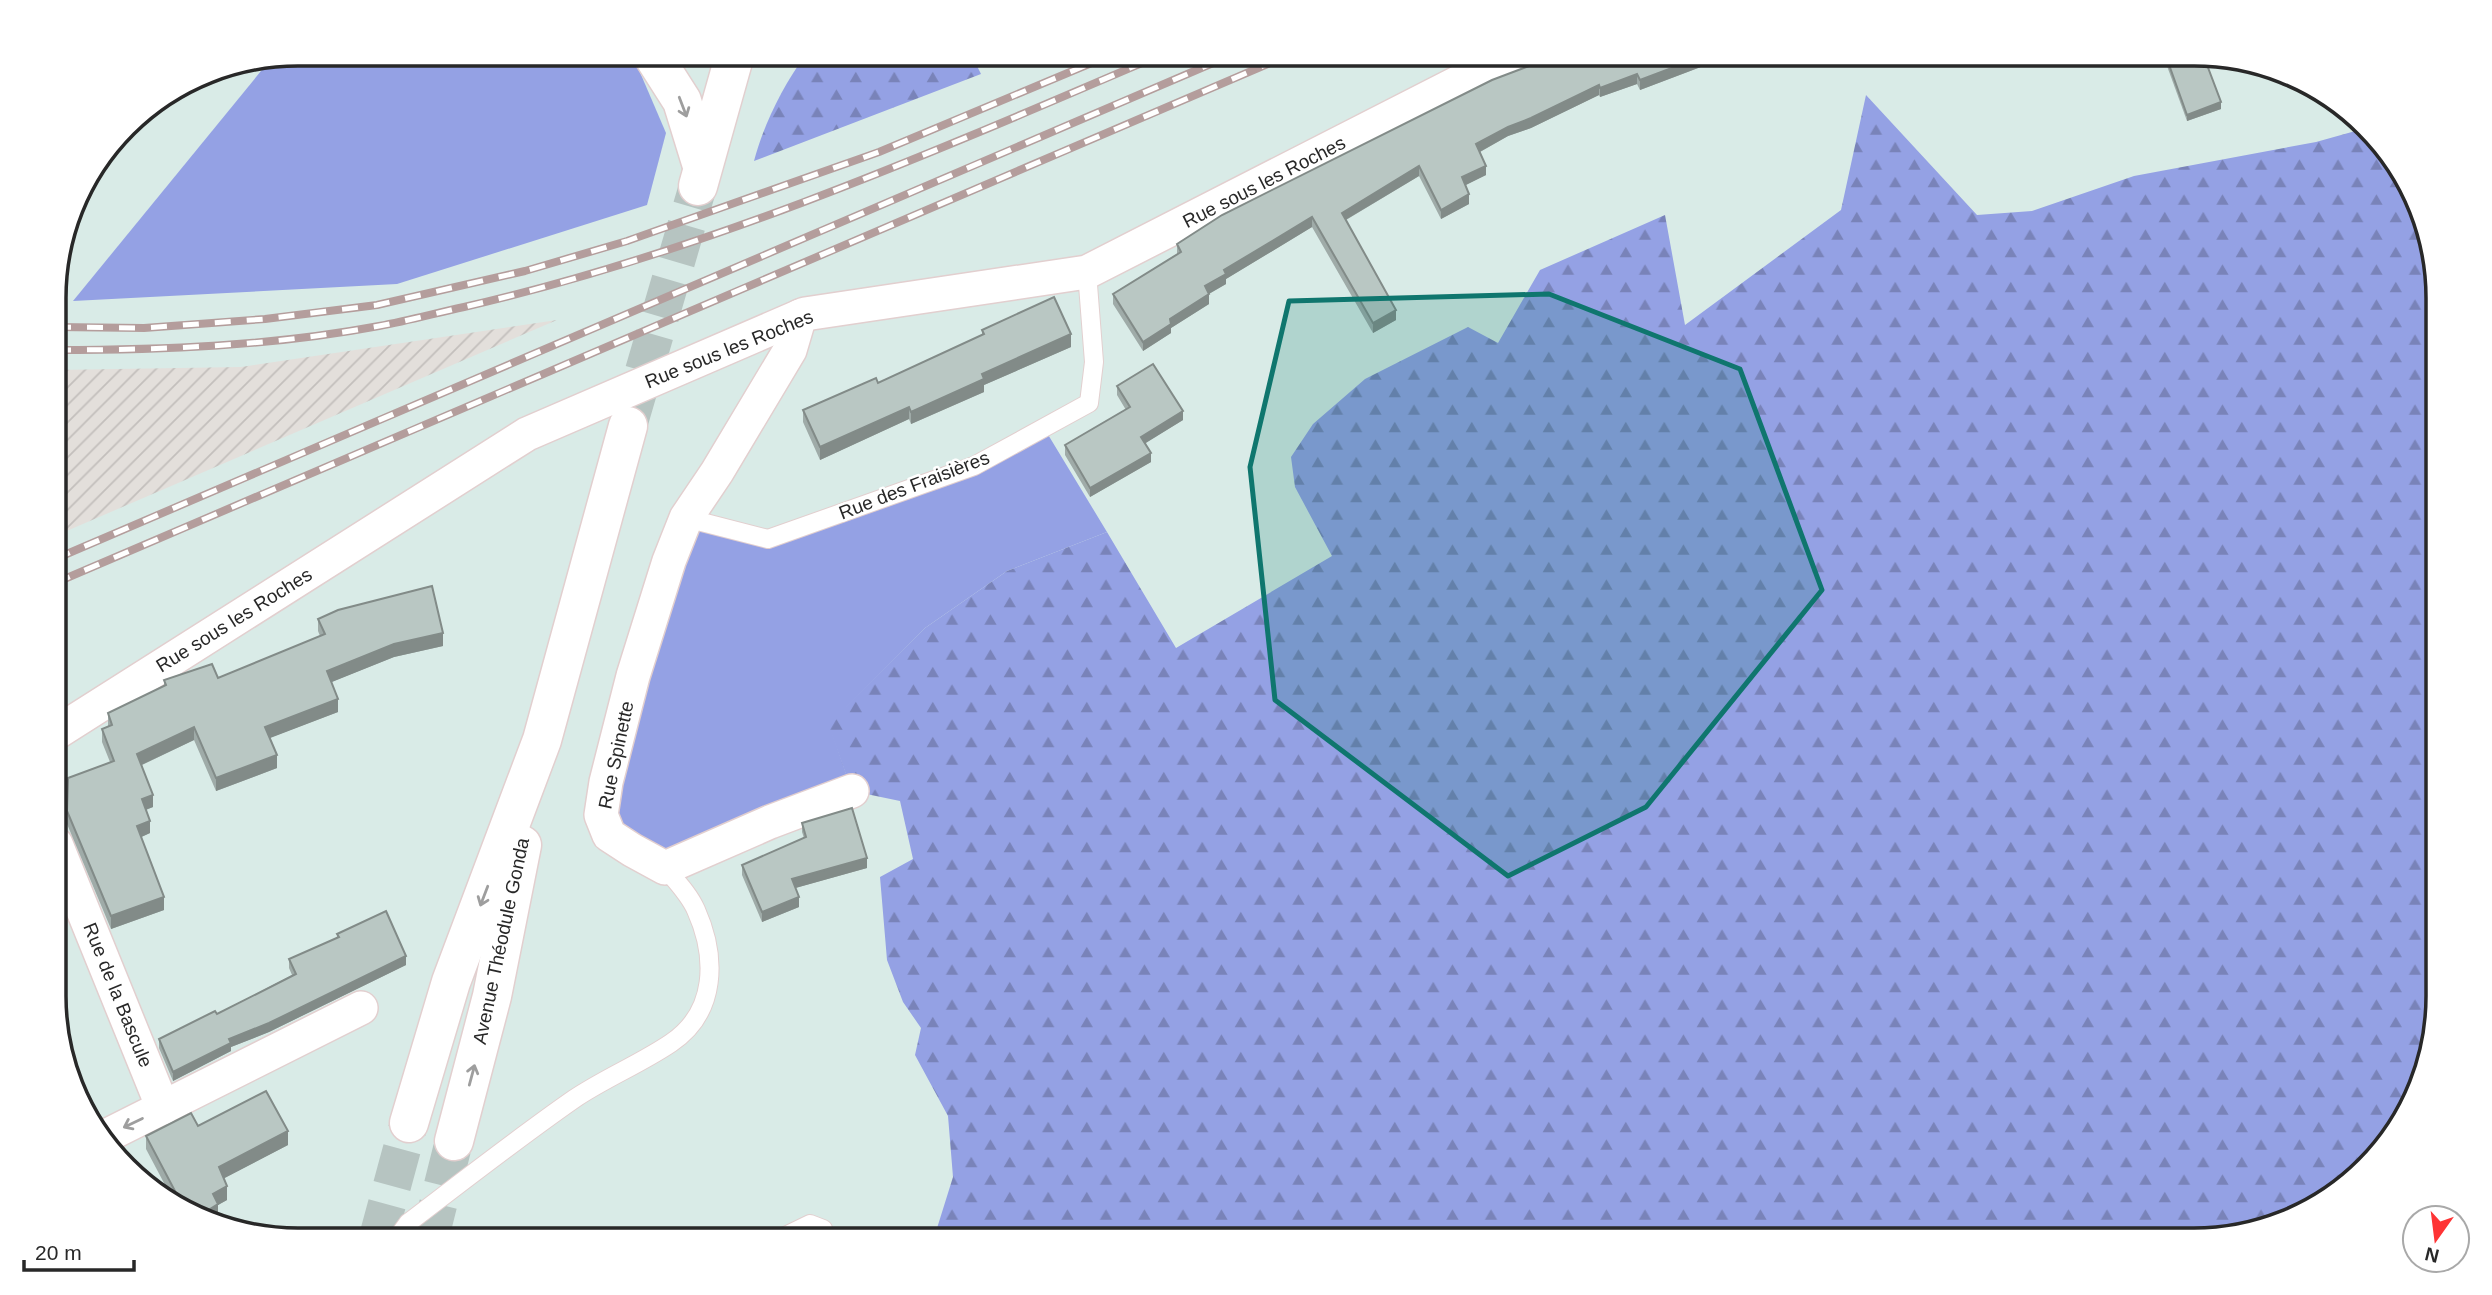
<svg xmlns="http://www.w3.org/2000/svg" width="2492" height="1295" font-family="Arial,sans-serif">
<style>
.industrial{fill:url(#industrial-furrows)}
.grass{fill:#94a1e4}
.forest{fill:url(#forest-firs)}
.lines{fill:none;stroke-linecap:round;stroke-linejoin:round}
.secondary-tunnel{stroke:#b6c4c1;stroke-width:38;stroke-dasharray:38 19;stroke-linecap:butt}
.service-casing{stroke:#e2cfcf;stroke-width:20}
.minor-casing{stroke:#e2cfcf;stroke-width:36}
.secondary-casing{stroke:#e2cfcf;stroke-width:41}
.service{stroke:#fff;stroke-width:18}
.minor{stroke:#fff;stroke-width:33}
.secondary{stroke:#fff;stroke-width:38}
.rail-casing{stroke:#b49d9c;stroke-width:8}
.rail{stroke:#fff;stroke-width:5;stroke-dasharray:16;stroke-linecap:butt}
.wall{fill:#9faba8}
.shaded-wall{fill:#828b88}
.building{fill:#b9c7c3;stroke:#828b88;stroke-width:2}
.oneway{stroke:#9e9e9e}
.marked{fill:#0f766e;fill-opacity:0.2;stroke:#0f766e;stroke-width:5;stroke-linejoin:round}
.labels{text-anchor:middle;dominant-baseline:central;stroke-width:5;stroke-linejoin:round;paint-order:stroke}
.street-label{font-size:19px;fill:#282828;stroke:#fff}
.rim{fill:none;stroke:#282828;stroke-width:3.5}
</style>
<defs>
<pattern id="industrial-furrows" width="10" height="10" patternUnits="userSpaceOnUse" patternTransform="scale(1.75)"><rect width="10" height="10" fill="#e3dfdb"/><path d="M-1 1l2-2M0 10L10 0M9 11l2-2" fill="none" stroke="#c3bfbc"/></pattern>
<pattern id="forest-firs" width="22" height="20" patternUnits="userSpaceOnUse" patternTransform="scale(1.75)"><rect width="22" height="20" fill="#94a1e4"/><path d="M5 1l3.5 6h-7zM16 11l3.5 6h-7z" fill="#7983b9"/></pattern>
</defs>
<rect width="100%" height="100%" fill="#d9ebe7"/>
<path class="industrial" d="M 557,320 L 55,536 L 55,370 L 241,367 Z"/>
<g class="grass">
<path d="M 299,54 L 619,54 L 636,63 L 666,133 L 647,205 L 397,284 L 73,301 L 270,60 Z"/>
<path d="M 1044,428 L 1107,532 L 1007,571 L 925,628 L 829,724 L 852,791 L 665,868 L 632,850 L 606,782 L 686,518 L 768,539 L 974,466 Z"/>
</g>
<g class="forest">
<path d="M 806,54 L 971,54 L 981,74 L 754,161 C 764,123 783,86 806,54 Z"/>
<path d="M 1866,95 L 1977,215 L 2032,211 L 2134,176 L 2316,142 L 2359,130 L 2396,163 L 2436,267 L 2438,997 L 2412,1105 L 2329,1200 L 2209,1240 L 933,1241 L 953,1177 L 948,1116 L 915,1055 L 921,1028 L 903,1002 L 887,960 L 880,877 L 913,859 L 900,801 L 852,791 L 828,724 L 925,628 L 1007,571 L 1107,532 L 1176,648 L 1332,556 L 1295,487 L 1291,457 L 1313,424 L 1365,379 L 1468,327 L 1498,343 L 1540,270 L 1665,215 L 1685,325 L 1841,210 Z"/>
</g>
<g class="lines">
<g class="secondary-tunnel">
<path d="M 628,426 L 698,186"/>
<path d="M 377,1241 L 409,1123"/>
<path d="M 429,1241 L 454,1141"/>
</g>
<g class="service-casing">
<g id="service">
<path d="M 686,518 L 768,539 L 974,466 L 1089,403 L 1094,362 L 1087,272"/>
<path d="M 395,1241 L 408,1223 C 463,1181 518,1138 574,1099 C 605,1078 640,1064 671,1043 C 717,1012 717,957 696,910 C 689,894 676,881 665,868"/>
<path d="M 775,1241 L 810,1224 L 823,1229 L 825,1241"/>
</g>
</g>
<g class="minor-casing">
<g id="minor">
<path d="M 800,316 L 790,350 L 717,472 L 686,518 L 669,561 L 633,676 L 606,782 L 601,815 L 609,835 L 632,850 L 665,868 L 770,822 L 852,791"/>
<path d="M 56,733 L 527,434 L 805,314 L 1087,272 L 1471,76 L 1529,54"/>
<path d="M 56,844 L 163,1108"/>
<path d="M 102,1138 L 361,1008"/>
</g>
</g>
<g class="secondary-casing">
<g id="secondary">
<path d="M 652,54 L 682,101 L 702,166"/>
<path d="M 698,186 L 735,54"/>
<path d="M 409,1123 L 451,982 L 542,740 L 628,426"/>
<path d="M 454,1141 L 492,996 L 522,845"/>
</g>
</g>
<use href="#service" class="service"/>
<use href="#minor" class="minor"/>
<use href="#secondary" class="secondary"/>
<g class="rail-casing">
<g id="rail">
<path d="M 55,327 L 144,328 L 265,319 L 377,305 L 525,271 L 627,241 L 879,152 L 1113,54"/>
<path d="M 55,350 C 163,350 272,346 379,326 C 408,321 436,313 464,307 C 708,251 934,152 1163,54"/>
<path d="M 55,559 L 1234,54"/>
<path d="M 55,583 L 1291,54"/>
</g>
</g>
<use href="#rail" class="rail"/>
</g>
<g class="wall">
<path d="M 1561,54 L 1735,54 L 1640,90 L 1637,84 L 1600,97 L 1599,95 L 1531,128 L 1508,136 L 1480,152 L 1486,175 L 1465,185 L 1469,204 L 1441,219 L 1419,176 L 1346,220 L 1396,320 L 1373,333 L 1312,227 L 1226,279 L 1226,284 L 1209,294 L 1209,304 L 1171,328 L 1171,333 L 1143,351 L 1113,304 L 1113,294 L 1177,254 L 1177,244 Z"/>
<path d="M 2167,59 L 2221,109 L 2187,121 L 2167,66 Z"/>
<path d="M 982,330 L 1071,347 L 984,385 L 984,392 L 911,424 L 909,419 L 820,460 L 803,422 L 803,410 L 878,383 L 982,335 Z"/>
<path d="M 1117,386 L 1183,420 L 1145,443 L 1151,462 L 1090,497 L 1065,455 L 1065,445 L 1126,410 L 1117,395 Z"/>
<path d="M 318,619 L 443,646 L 394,657 L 331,682 L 338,712 L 269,738 L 277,768 L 216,791 L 194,740 L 142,765 L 153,807 L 146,810 L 150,833 L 141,837 L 164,910 L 111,929 L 67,824 L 68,778 L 110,762 L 102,742 L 102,729 L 108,727 L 108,713 L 164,686 L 164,680 L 218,678 L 320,636 L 318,631 Z"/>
<path d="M 802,823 L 867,868 L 795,888 L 799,907 L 762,922 L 742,875 L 742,865 L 804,838 L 802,832 Z"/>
<path d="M 337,934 L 406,965 L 269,1032 L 231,1047 L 231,1051 L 173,1081 L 159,1048 L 159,1039 L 217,1014 L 292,975 L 289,968 L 289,959 L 337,938 Z"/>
<path d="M 198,1126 L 288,1145 L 224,1178 L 227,1200 L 218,1205 L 218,1217 L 190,1215 L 173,1200 L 146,1149 L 146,1136 Z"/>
</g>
<g class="shaded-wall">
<path d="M 1709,54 L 1735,54 L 1640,90 L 1640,80 Z"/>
<path d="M 1637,74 L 1637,84 L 1600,97 L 1600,88 Z"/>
<path d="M 1599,85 L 1599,95 L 1531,128 L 1508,136 L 1476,154 L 1476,144 L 1508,127 Z"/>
<path d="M 2221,102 L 2221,109 L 2187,121 L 2187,115 Z"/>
<path d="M 1419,166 L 1419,176 L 1342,222 L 1342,213 Z"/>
<path d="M 1486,166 L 1486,175 L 1462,187 L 1462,177 Z"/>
<path d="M 1469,194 L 1469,204 L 1441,219 L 1441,210 Z"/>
<path d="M 1312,217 L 1312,227 L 1226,279 L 1226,284 L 1205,296 L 1205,286 L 1224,270 Z"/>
<path d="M 1209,294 L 1209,304 L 1171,328 L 1171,333 L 1143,351 L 1143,342 L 1170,319 Z"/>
<path d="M 1396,310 L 1396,320 L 1373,333 L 1373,323 Z"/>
<path d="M 1071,334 L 1071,347 L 984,385 L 984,392 L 911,424 L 911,412 L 982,374 Z"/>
<path d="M 909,407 L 909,419 L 820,460 L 820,447 Z"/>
<path d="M 1183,411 L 1183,420 L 1141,446 L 1141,437 Z"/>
<path d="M 1151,453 L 1151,462 L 1090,497 L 1090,488 Z"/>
<path d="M 443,633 L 443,646 L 394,657 L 327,684 L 327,671 L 394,644 Z"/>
<path d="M 338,699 L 338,712 L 265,740 L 265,727 Z"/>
<path d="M 194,727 L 194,740 L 137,767 L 137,754 Z"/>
<path d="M 277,755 L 277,768 L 216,791 L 216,778 Z"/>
<path d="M 153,795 L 153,807 L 142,811 L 142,799 Z"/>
<path d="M 150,821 L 150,833 L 137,839 L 137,826 Z"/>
<path d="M 867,858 L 867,868 L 792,889 L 792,879 Z"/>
<path d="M 164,897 L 164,910 L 111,929 L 111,916 Z"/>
<path d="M 799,897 L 799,907 L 762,922 L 762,912 Z"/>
<path d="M 406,956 L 406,965 L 269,1032 L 231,1047 L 231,1051 L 173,1081 L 173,1072 L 229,1039 Z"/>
<path d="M 288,1131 L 288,1145 L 219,1181 L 219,1167 Z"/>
<path d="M 227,1186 L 227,1200 L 218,1205 L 218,1217 L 213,1221 L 197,1217 L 213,1194 Z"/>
</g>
<g class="building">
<path d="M 1561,54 L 1709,54 L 1640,80 L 1637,74 L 1600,88 L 1599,85 L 1531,118 L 1508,127 L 1476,144 L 1486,166 L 1462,177 L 1469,194 L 1441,210 L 1419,166 L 1342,213 L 1396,310 L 1373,323 L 1312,217 L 1224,270 L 1226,274 L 1205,286 L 1209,294 L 1170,319 L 1171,324 L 1143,342 L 1113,294 L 1181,252 L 1177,244 L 1222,215 L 1492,80 Z"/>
<path d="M 2180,54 L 2193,54 L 2204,57 L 2221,102 L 2187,115 L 2167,59 Z"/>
<path d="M 1054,297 L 1071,334 L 982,374 L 984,379 L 911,412 L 909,407 L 820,447 L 803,410 L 876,378 L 878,383 L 984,334 L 982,330 Z"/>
<path d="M 1153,364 L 1183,411 L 1141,437 L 1151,453 L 1090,488 L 1065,445 L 1130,407 L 1117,386 Z"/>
<path d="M 432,586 L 443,633 L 394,644 L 327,671 L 338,699 L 265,727 L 277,755 L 216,778 L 194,727 L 137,754 L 153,795 L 142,799 L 150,821 L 137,826 L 164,897 L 111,916 L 67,811 L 68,778 L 114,761 L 102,729 L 112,725 L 108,713 L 166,685 L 164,680 L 212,664 L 218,678 L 325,634 L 318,619 L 338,610 Z"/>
<path d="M 852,808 L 867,858 L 792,879 L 799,897 L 762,912 L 742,865 L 806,837 L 802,823 Z"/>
<path d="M 386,911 L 406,956 L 269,1023 L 229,1039 L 231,1043 L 173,1072 L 159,1039 L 215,1011 L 217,1014 L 296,974 L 289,959 L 339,937 L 337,934 Z"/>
<path d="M 266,1091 L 288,1131 L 219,1167 L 227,1186 L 213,1194 L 218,1204 L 197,1217 L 190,1215 L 186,1212 L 146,1136 L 191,1113 L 198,1126 Z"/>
</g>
<defs><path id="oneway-shaft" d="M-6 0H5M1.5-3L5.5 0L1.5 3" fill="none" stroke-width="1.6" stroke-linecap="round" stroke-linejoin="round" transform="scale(1.75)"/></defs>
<g class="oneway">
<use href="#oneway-shaft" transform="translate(683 107) rotate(69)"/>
<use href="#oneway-shaft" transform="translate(484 896) rotate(111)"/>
<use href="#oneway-shaft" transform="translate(472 1075) rotate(-75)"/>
<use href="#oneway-shaft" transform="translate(133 1123) rotate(154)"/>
</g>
<path class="marked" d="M 1549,294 L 1740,369 L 1822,590 L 1646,807 L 1508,876 L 1275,700 L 1250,467 L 1289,301 Z"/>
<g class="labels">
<g class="street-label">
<text transform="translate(1264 182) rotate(-27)">Rue sous les Roches</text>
<text transform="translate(729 349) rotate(-22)">Rue sous les Roches</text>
<text transform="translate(914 485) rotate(-21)">Rue des Fraisières</text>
<text transform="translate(234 620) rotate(-32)">Rue sous les Roches</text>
<text transform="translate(616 755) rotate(-78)">Rue Spinette</text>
<text transform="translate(501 941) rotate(-78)">Avenue Théodule Gonda</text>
<text transform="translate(118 995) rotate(68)">Rue de la Bascule</text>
</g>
</g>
<path d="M0 0H2492V1295H0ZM298 66H2194A232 232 0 0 1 2426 298V996A232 232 0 0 1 2194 1228H298A232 232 0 0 1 66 996V298A232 232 0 0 1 298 66Z" fill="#fff" fill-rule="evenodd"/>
<path class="rim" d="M298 66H2194A232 232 0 0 1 2426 298V996A232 232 0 0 1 2194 1228H298A232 232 0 0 1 66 996V298A232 232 0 0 1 298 66Z"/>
<g transform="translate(2436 1239) rotate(194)"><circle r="33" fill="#ffffff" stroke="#a9a9a9" stroke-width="2"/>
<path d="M0-5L12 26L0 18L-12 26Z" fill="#fe3435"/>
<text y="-10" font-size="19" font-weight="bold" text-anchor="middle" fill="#282828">N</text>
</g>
<path d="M24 1260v10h110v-10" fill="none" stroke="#282828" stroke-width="3.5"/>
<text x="35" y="1260" font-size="21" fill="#282828" stroke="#ffffff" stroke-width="5" paint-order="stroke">20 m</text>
</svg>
